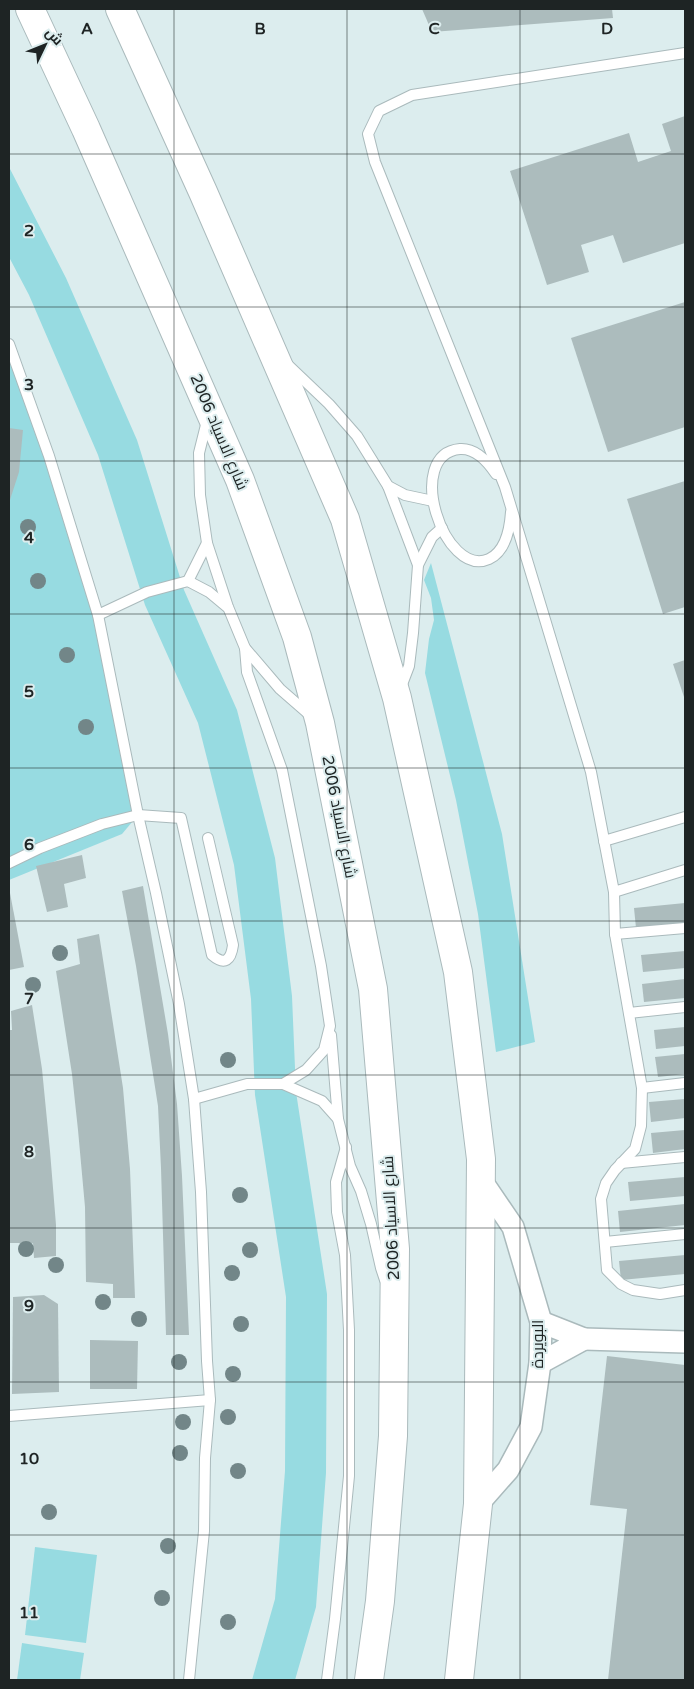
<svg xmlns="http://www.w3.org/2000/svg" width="694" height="1689" font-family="'Varela Round',Cairo,sans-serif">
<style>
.green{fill:#97dbe1}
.building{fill:#acbcbd}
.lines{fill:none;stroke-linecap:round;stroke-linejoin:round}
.service-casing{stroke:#aababc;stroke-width:12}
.minor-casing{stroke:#aababc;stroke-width:24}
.secondary-casing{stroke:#aababc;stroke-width:30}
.service{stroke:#fff;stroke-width:10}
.minor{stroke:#fff;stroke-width:21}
.secondary{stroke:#fff;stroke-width:28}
.tree{fill:#728688}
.grid{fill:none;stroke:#1e2424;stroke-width:1;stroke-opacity:0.55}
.labels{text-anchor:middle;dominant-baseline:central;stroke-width:4;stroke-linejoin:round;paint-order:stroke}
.street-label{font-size:16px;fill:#1e2424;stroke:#dcedee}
.grid-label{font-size:16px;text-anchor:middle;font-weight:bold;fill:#1e2424;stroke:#dcedee;stroke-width:4;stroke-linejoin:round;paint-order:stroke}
</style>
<rect width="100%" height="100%" fill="#dcedee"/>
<g class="green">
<path d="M 9,167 L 66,278 L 137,440 L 184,590 L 237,710 L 275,858 L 292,996 L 296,1092 L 327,1294 L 326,1473 L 316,1607 L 295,1680 L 252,1680 L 275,1599 L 285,1471 L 286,1297 L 255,1095 L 251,999 L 234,865 L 198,723 L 145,605 L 98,455 L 29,295 L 9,257 Z"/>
<path d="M 9,344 L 98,615 L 138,815 L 122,834 L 9,880 Z"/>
<path d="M 431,563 L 502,834 L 535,1042 L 496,1052 L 478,914 L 456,800 L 425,673 L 429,639 L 434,620 L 431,598 L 424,580 Z"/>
<path d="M 35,1547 L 97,1555 L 86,1643 L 25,1635 Z"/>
<path d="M 22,1643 L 84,1653 L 80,1680 L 17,1680 Z"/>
</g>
<g class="building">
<path d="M 422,9 L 612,9 L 613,18 L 432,32 Z"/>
<path d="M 685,116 L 685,243 L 623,263 L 613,235 L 581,245 L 589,272 L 547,285 L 510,171 L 629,133 L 638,162 L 671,151 L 662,124 Z"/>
<path d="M 685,302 L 685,427 L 608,452 L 571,338 Z"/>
<path d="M 9,428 L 23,430 L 19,472 L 9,503 Z"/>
<path d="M 685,481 L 685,607 L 663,614 L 627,499 Z"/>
<path d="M 685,660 L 685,700 L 673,664 Z"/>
<path d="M 82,855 L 86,878 L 64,884 L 68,907 L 47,912 L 36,866 Z"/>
<path d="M 143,886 L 168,1034 L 177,1104 L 182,1176 L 189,1335 L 166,1335 L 161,1168 L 158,1106 L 136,966 L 122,891 Z"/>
<path d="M 10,893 L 24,967 L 9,970 L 9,894 Z"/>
<path d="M 685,903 L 685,923 L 636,928 L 634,908 Z"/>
<path d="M 99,934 L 123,1088 L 130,1169 L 135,1298 L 113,1298 L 113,1284 L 86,1282 L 85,1207 L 78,1130 L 72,1074 L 56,971 L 80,964 L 77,939 Z"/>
<path d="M 685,951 L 685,968 L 643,972 L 641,955 Z"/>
<path d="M 685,979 L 685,998 L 644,1002 L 642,984 Z"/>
<path d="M 32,1005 L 42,1069 L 50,1151 L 56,1225 L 56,1256 L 34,1258 L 33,1243 L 9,1243 L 9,1030 L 12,1030 L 11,1011 Z"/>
<path d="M 685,1027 L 685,1046 L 656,1049 L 654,1030 Z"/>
<path d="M 685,1054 L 685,1074 L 658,1077 L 655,1057 Z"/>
<path d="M 685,1099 L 685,1118 L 651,1122 L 649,1102 Z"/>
<path d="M 685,1130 L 685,1149 L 653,1153 L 651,1133 Z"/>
<path d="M 685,1177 L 685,1196 L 630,1201 L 628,1182 Z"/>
<path d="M 685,1204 L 685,1225 L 620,1232 L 618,1211 Z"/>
<path d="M 685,1255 L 685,1274 L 621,1280 L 619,1261 Z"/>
<path d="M 44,1295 L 58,1304 L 59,1392 L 12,1394 L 13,1297 Z"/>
<path d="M 90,1340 L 138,1341 L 137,1389 L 90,1389 Z"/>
<path d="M 607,1356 L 685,1365 L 685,1680 L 608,1680 L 627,1509 L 590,1505 Z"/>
</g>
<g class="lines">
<g class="service-casing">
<g id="service">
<path d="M 685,53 L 412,95 L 379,111 L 368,134 L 375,162 L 505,487 L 591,772 L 614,892 L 685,870"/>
<path d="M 9,344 L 49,456 L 98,615 L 138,815 L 156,893 L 179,1004 L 194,1099 L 201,1192 L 207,1361 L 210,1400 L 205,1458 L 204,1531 L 189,1680"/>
<path d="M 287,364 L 329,404 L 357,436 L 388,486 L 405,495 L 433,501"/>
<path d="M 207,421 L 199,453 L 200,495 L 207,543 L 228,607 L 245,648 L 280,689 L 311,716"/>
<path d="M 496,474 C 488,462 475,448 460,449 C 403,454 444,579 489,559 C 506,551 510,527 511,512"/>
<path d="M 388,486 L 418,565"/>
<path d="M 188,581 L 207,543"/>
<path d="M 98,615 L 147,592 L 188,581 L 209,592 L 227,607"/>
<path d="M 245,648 L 247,672 L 282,770 L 321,966 L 330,1026 L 324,1050 L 306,1070 L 283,1084"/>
<path d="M 401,687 L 409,666 L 413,633 L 418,565 L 432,537 L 442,528"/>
<path d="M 604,841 L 685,817"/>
<path d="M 9,863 L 40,848 L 102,824 L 138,815 L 181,818 L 212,955 C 225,966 231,960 233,945 L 208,838"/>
<path d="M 614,892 L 615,934 L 642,1088 L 641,1126 L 635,1149 L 615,1170 L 606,1183 L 601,1199 L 607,1270 L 621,1284 L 633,1290 L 660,1294 L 685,1290"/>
<path d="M 615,934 L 685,928"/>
<path d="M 629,1013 L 685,1007"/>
<path d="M 331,1035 L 338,1119"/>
<path d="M 642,1088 L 685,1083"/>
<path d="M 194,1099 L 247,1084 L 283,1084 L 322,1101 L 338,1119 L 350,1166 L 361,1191 L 371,1224 L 381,1268 L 385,1280"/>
<path d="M 621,1163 L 685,1157"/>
<path d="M 605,1242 L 685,1234"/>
<path d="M 9,1416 L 210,1400"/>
<path d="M 327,1680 L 335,1619 L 349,1476 L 349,1330 L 345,1255 L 337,1212 L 336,1182 L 346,1147"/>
</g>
</g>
<g class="minor-casing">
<g id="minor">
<path d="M 584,1339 L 685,1342"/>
<path d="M 540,1363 L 584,1339 L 541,1322"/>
<path d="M 478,1504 L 508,1470 L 531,1427 L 540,1363 L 541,1322 L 513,1227 L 481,1180"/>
</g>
</g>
<g class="secondary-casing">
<g id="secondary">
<path d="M 30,9 L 86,129 L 240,480 L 297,637 L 320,723 L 373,989 L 395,1249 L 393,1436 L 380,1601 L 369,1680"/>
<path d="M 120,9 L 203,192 L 345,519 L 397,698 L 458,972 L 481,1159 L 478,1504 L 459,1680"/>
</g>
</g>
<use href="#service" class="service"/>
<use href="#minor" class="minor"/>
<use href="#secondary" class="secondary"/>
</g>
<g class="tree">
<circle cx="28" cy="527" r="8"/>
<circle cx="38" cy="581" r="8"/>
<circle cx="67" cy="655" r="8"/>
<circle cx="86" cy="727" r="8"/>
<circle cx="60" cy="953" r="8"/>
<circle cx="33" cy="985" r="8"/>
<circle cx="228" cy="1060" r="8"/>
<circle cx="240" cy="1195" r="8"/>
<circle cx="26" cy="1249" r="8"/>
<circle cx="250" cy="1250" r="8"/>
<circle cx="56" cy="1265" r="8"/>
<circle cx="232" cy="1273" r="8"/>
<circle cx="103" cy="1302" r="8"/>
<circle cx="139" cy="1319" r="8"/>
<circle cx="241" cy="1324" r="8"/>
<circle cx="179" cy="1362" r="8"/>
<circle cx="233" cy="1374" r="8"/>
<circle cx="228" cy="1417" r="8"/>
<circle cx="183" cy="1422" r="8"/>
<circle cx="180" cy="1453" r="8"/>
<circle cx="238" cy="1471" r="8"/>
<circle cx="49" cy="1512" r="8"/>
<circle cx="168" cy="1546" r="8"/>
<circle cx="162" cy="1598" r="8"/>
<circle cx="228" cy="1622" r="8"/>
</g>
<path class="grid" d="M 174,9 L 174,1680M 347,9 L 347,1680M 520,9 L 520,1680M 9,154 L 685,154M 9,307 L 685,307M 9,461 L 685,461M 9,614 L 685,614M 9,768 L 685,768M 9,921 L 685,921M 9,1075 L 685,1075M 9,1228 L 685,1228M 9,1382 L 685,1382M 9,1535 L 685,1535"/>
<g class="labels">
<g class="street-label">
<text transform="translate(219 432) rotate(67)">شارع الاسياد 2006</text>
<text transform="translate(339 817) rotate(79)">شارع الاسياد 2006</text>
<text transform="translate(391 1218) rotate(-93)">شارع الاسياد 2006</text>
<text transform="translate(538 1344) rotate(-90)">البويردة</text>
</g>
</g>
<g class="grid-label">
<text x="87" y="34">A</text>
<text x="260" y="34">B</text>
<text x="434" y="34">C</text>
<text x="607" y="34">D</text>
<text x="29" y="236">2</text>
<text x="29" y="390">3</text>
<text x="29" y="543">4</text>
<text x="29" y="697">5</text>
<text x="29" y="850">6</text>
<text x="29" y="1004">7</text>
<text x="29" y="1157">8</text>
<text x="29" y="1311">9</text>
<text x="29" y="1464">10</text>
<text x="29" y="1618">11</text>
</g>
<rect width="694" height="1689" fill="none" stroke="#1e2424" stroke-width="20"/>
<g transform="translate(45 45) rotate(47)" stroke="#dcedee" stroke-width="4" paint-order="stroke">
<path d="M0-4L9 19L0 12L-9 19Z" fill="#1e2424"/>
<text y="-8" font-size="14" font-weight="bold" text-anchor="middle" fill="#1e2424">ش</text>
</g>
</svg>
